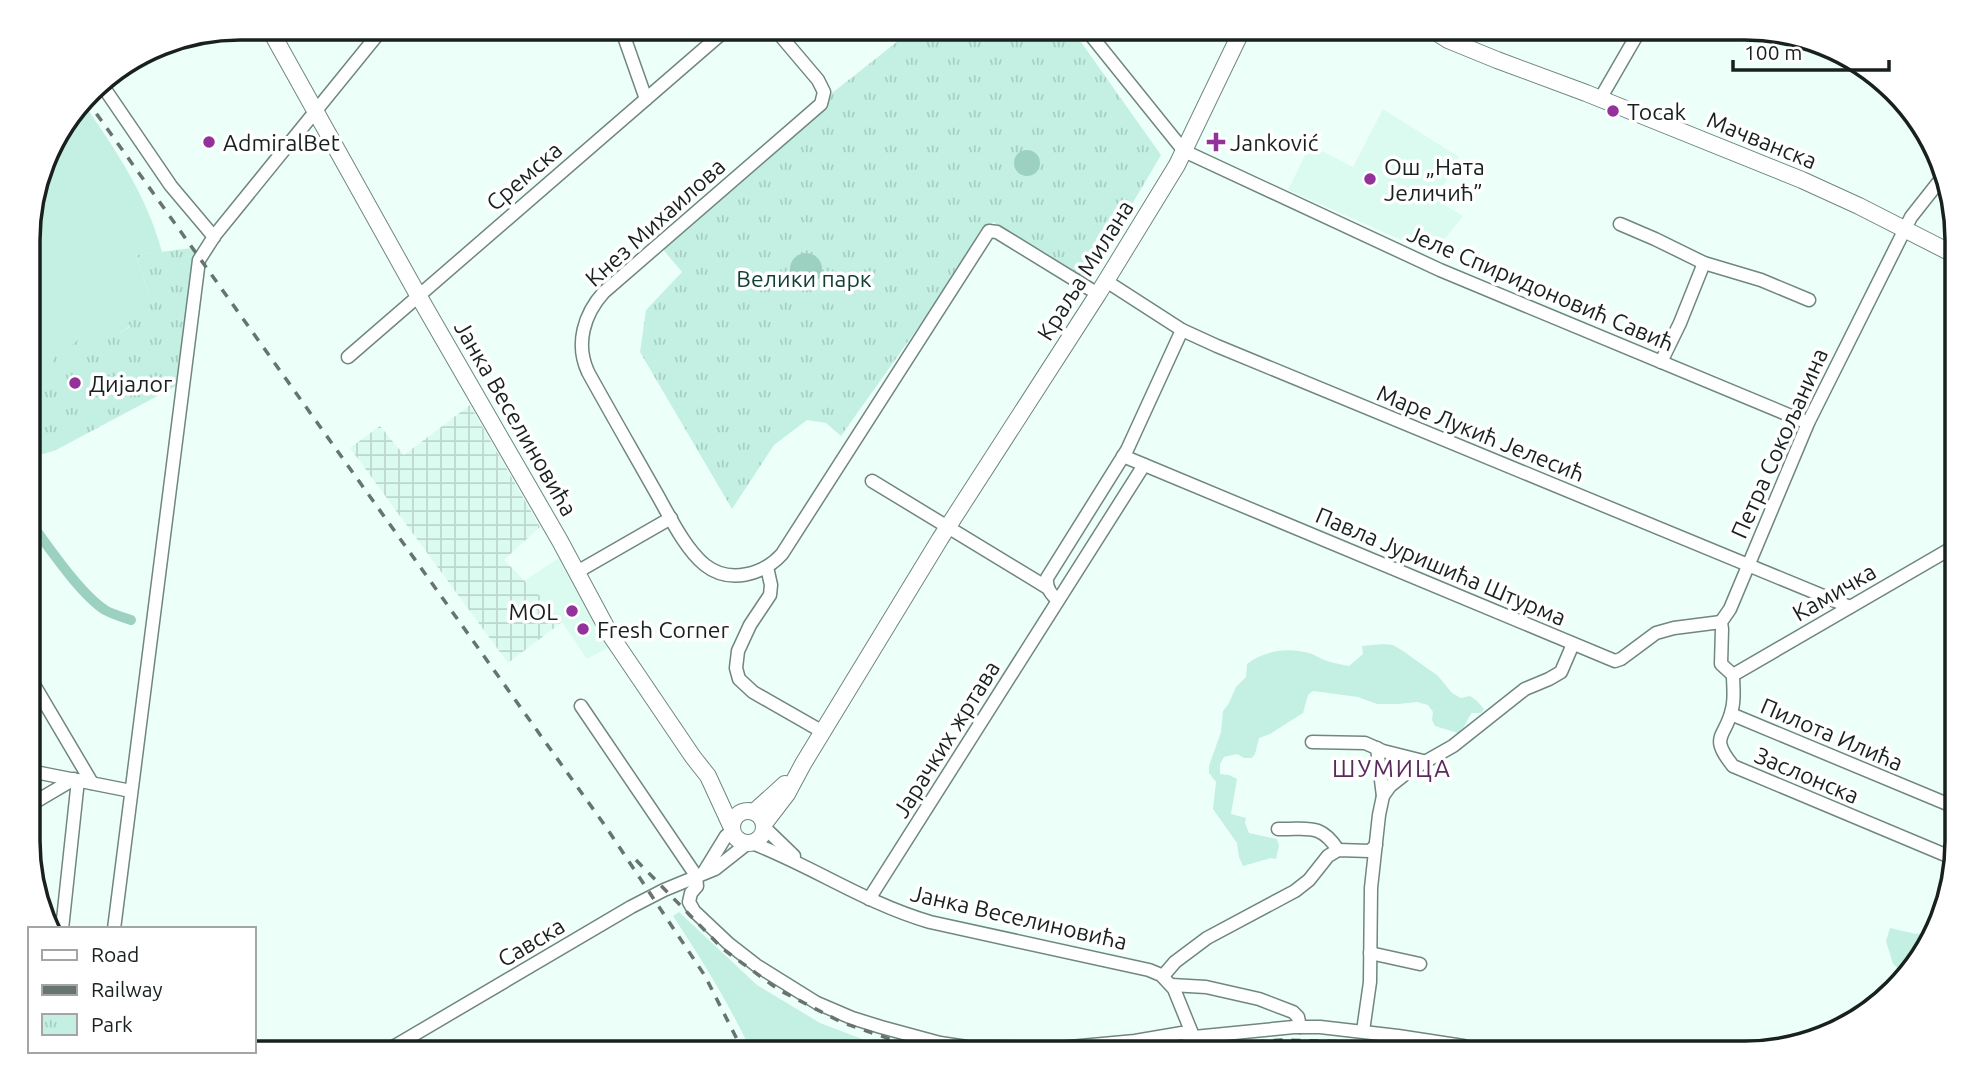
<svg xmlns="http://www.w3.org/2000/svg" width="1985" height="1081" font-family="Ubuntu,sans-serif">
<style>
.built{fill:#dbfbf1}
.industrial{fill:url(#industrial-grid)}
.grass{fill:#c3f0e3}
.park{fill:url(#park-tufts)}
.water{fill:#9cd1c2}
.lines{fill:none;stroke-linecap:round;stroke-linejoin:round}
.canal{stroke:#9cd1c2;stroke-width:10}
.minor-casing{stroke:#718680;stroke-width:15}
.major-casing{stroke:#718680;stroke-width:18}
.minor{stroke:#fff;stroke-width:12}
.major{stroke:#fff;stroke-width:16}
.rail{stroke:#687470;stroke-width:3.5;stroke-dasharray:9 9;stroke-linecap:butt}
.poi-dot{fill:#93329a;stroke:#fff;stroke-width:2.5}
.labels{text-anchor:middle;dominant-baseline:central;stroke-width:7;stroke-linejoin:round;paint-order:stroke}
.poi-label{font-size:23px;fill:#19211f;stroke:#fff;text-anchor:start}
.street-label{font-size:23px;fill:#19211f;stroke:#fff}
.park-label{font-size:23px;fill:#103f34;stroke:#fff}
.neighbourhood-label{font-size:24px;letter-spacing:2px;fill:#5a2a5d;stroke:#fff}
.rim{fill:none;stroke:#19211f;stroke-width:3.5}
</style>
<defs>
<pattern id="industrial-grid" width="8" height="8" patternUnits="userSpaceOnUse" patternTransform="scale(1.75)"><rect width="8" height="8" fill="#dbfbf1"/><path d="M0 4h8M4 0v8" fill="none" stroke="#bbd7ce"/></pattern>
<pattern id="park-tufts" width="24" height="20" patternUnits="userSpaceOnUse" patternTransform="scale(1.75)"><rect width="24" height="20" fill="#c3f0e3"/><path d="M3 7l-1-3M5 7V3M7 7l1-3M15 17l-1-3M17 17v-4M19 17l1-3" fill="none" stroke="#a7cec2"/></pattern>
</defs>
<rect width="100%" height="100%" fill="#edfff9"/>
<g class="built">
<path d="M 1383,109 L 1459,157 L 1436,200 L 1463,216 L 1433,254 L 1288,190 L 1310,145 L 1353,167 Z"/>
<path d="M 559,558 L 610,647 L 587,659 L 562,622 L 525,580 Z"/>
</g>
<path class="industrial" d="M 470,405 L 540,527 L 504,560 L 540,596 L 562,622 L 508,663 L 350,448 L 380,426 L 404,455 Z"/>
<g class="grass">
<path d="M 83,103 C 116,150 147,196 162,252 L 136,255 L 148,292 L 131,325 L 53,382 L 43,388 L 38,385 L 30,391 L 30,213 L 50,146 Z"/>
<path d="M 1383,644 L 1393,645 L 1403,651 L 1438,676 L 1452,693 L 1461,698 L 1470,696 L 1477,701 L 1484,709 L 1481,713 L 1472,713 C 1466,720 1466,727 1458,733 L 1435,726 L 1432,720 L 1433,712 L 1428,705 L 1417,702 L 1399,704 L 1377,704 L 1358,697 L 1313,691 L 1308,695 L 1303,713 L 1270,734 L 1259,738 L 1255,754 L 1252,758 L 1244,758 L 1237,754 L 1224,757 L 1220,764 L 1220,774 L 1229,775 L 1237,779 L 1231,814 L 1246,818 L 1245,823 L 1249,833 L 1277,839 L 1279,846 L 1276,859 L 1271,858 L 1243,866 L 1239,857 L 1237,843 L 1213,809 L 1216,782 L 1209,773 L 1209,766 L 1221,732 L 1223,711 L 1229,703 L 1236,687 L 1246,677 L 1247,664 C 1265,650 1290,647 1312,654 C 1315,655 1318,657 1322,659 C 1331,663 1340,664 1349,666 L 1363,654 L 1362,646 Z"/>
<path d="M 679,912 L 757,985 L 820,1023 L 891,1050 L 905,1053 L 752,1053 C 730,1005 702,960 673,916 Z"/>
<path d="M 1890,928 L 1916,934 L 1934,930 L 1929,946 L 1903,973 L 1893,964 L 1886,941 Z"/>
</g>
<g class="park">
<path d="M 911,28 L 1071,28 L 1161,155 L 1088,279 L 993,222 L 841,436 L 826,423 L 807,420 L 774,445 L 732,509 L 640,352 L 646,310 L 682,272 L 660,246 L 808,112 L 912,30 Z"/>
<path d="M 192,248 L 196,255 L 178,385 L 56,450 L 30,458 L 30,391 L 38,385 L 43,388 L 53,382 L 52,359 L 86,334 L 112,338 L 131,326 L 117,315 L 148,292 L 136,255 Z"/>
</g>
<g class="water">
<circle cx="1027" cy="163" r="13"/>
<circle cx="806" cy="269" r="16"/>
</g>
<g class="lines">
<path class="canal" d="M 30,522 C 48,546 80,594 105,610 C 114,615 122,617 131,620"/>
<g class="minor-casing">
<g id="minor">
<path d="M 621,28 L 646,99"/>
<path d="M 774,28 L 818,80 L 824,92 L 821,104 L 604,292 C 584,314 575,344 588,372 C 610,412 632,450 654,489 C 668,513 684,548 705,565 C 729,584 763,575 782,554 L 989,231 L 997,232 L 1098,294"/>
<path d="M 1085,28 L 1184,151 L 1440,270 L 1808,423"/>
<path d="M 100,82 L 171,186 L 214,237"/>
<path d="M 1600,99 L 1641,28"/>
<path d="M 1620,224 L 1655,239 L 1704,263 L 1761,280 L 1809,300"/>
<path d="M 1106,281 L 1182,330 L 1217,346 L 1850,607"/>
<path d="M 348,357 L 728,28"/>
<path d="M 1661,362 L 1680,323 L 1704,263"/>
<path d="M 1123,456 L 1615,661 L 1621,659 L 1656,633 L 1674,628 L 1721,622"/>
<path d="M 872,481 L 1048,588"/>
<path d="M 767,567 L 771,585 L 770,595 L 750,625 L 738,651 L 736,668 L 739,679 L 753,692 L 823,732"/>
<path d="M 577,572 L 671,518"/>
<path d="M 1058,600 C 1051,595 1046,587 1047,578 L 1127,450 L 1182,330"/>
<path d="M 1733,675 L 1721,664 L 1722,629 L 1721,622 L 1730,609 L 1808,423 L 1911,217 L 1941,179"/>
<path d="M 1733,675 C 1733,686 1735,698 1732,709 C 1726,738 1708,735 1733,766 L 1955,859"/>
<path d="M 1733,675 L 1957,545"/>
<path d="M 30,678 L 92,783"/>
<path d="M 581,706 L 697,877"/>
<path d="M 1731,714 L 1957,808"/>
<path d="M 1312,742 L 1365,743 L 1383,751 L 1423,761"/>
<path d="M 1377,748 L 1383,796"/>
<path d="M 30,771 L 131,791"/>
<path d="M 30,805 L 74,779"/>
<path d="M 764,827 L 794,856"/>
<path d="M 1278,829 C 1307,830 1320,822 1338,850"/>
<path d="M 752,843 C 814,867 865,903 930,922 L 1149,970 L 1161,975 L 1174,989 L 1200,1053"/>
<path d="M 704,872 L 726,836 L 732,831"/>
<path d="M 696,877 L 697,886 L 691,893 L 689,902 L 694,911 L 729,944 L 756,965 L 817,1003 L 852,1018 L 881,1027 L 940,1043 L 967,1047 L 1059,1048 L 1135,1041 L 1182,1033 L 1194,1037 L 1294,1027 L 1320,1027 L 1398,1036 L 1463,1046 L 1485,1053"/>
<path d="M 869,899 L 1144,465"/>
<path d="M 62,929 L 78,780"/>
<path d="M 114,929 L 199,260 L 215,235 L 383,28"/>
<path d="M 1370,953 L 1420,964"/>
<path d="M 1163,976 L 1175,962 L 1207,938 L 1295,891 L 1309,880 L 1328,856 L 1338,850 L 1370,851 L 1376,845"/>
<path d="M 1171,985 L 1206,987 L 1259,999 L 1293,1012 L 1298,1017 L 1300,1027"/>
<path d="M 1363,1031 L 1370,982 L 1371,888 L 1379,815 L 1383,796 L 1390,786 L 1409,771 L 1453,746 L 1525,689 L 1549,679 L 1561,672 L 1573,644"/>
<path d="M 383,1053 L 631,907 L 664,890 L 715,869 L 748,843"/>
</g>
</g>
<g class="major-casing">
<g id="major">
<path d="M 269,28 L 418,295 L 560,541 L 611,636 L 693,757 L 708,776 L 731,826"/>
<path d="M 1429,28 L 1448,40 L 1497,60 L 1586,93 L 1802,180 L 1859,206 L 1957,256"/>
<circle cx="748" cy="827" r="16"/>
<path d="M 754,812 L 785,784"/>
<path d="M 764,824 L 787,794 L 803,764 L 940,539 L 1098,294 L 1177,165 L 1243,28"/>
</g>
</g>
<use href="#minor" class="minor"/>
<use href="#major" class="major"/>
<g class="rail">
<path d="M 86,99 L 606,827 L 705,976 L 744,1053"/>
<path d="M 636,860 L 723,949 L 779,990 L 841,1022 L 904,1044 L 947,1053"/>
<path d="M 1112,1053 L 1281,1040 L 1354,1042 L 1432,1053"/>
<path d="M 1266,1053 L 1317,1050"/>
</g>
</g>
<g class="poi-dot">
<circle cx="1613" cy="111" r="7"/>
<circle cx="209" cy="142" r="7"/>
<path d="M1212.5 131.5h7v7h7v7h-7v7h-7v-7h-7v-7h7z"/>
<circle cx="1370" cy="179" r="7"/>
<circle cx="75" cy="383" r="7"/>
<circle cx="572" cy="611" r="7"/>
<circle cx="583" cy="629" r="7"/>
</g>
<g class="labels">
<g class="poi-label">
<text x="1627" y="111">Tocak</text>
<text x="223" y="142">AdmiralBet</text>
<text x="1230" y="142">Janković</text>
<text x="1384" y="166">Ош „Ната<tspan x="1384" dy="26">Јеличић”</tspan></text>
<text x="89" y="383">Дијалог</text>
<text x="558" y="611" text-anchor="end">MOL</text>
<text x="597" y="629">Fresh Corner</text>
</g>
<g class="street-label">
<text transform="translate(1762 140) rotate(22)">Мачванска</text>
<text transform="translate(524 176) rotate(-41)">Сремска</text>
<text transform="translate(655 222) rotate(-42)">Кнез Михаилова</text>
<text transform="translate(1085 270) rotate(-58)">Краља Милана</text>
<text transform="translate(1541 288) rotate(23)">Јеле Спиридоновић Савић</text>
<text transform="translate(516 418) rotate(60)">Јанка Веселиновића</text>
<text transform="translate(1481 433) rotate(22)">Маре Лукић Јелесић</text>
<text transform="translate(1779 443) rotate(-66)">Петра Сокољанина</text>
<text transform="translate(1441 566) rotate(23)">Павла Јуришића Штурма</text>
<text transform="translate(1834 592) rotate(-30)">Камичка</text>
<text transform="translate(1832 734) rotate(23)">Пилота Илића</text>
<text transform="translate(946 739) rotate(-58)">Јарачких жртава</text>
<text transform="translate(1807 775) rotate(23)">Заслонска</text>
<text transform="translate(1019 917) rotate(13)">Јанка Веселиновића</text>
<text transform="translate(531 942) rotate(-31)">Савска</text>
</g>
<g class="park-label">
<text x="804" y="278">Велики парк</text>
</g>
<g class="neighbourhood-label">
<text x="1392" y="768">ШУМИЦА</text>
</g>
</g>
<path d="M0 0H1985V1081H0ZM240 40H1745A200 200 0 0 1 1945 240V841A200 200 0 0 1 1745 1041H240A200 200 0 0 1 40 841V240A200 200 0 0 1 240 40Z" fill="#fff" fill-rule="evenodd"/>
<path class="rim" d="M240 40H1745A200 200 0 0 1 1945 240V841A200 200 0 0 1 1745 1041H240A200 200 0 0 1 40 841V240A200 200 0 0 1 240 40Z"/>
<rect x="28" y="927" width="228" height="126" fill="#ffffff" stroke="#a3a6a5" stroke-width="2"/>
<rect x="42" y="950" width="35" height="10" fill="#ffffff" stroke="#a3a6a5" stroke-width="2"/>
<text x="91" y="962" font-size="21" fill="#19211f">Road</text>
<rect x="42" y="985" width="35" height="10" fill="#687470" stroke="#a3a6a5" stroke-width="2"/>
<text x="91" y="997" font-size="21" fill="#19211f">Railway</text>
<rect x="42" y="1014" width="35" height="21" fill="url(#park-tufts)" stroke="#a3a6a5" stroke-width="2"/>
<text x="91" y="1032" font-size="21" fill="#19211f">Park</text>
<path d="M1733 60v10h156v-10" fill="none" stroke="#19211f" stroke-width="3.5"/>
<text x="1744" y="60" font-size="21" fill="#19211f" stroke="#ffffff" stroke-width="5" paint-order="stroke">100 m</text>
</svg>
